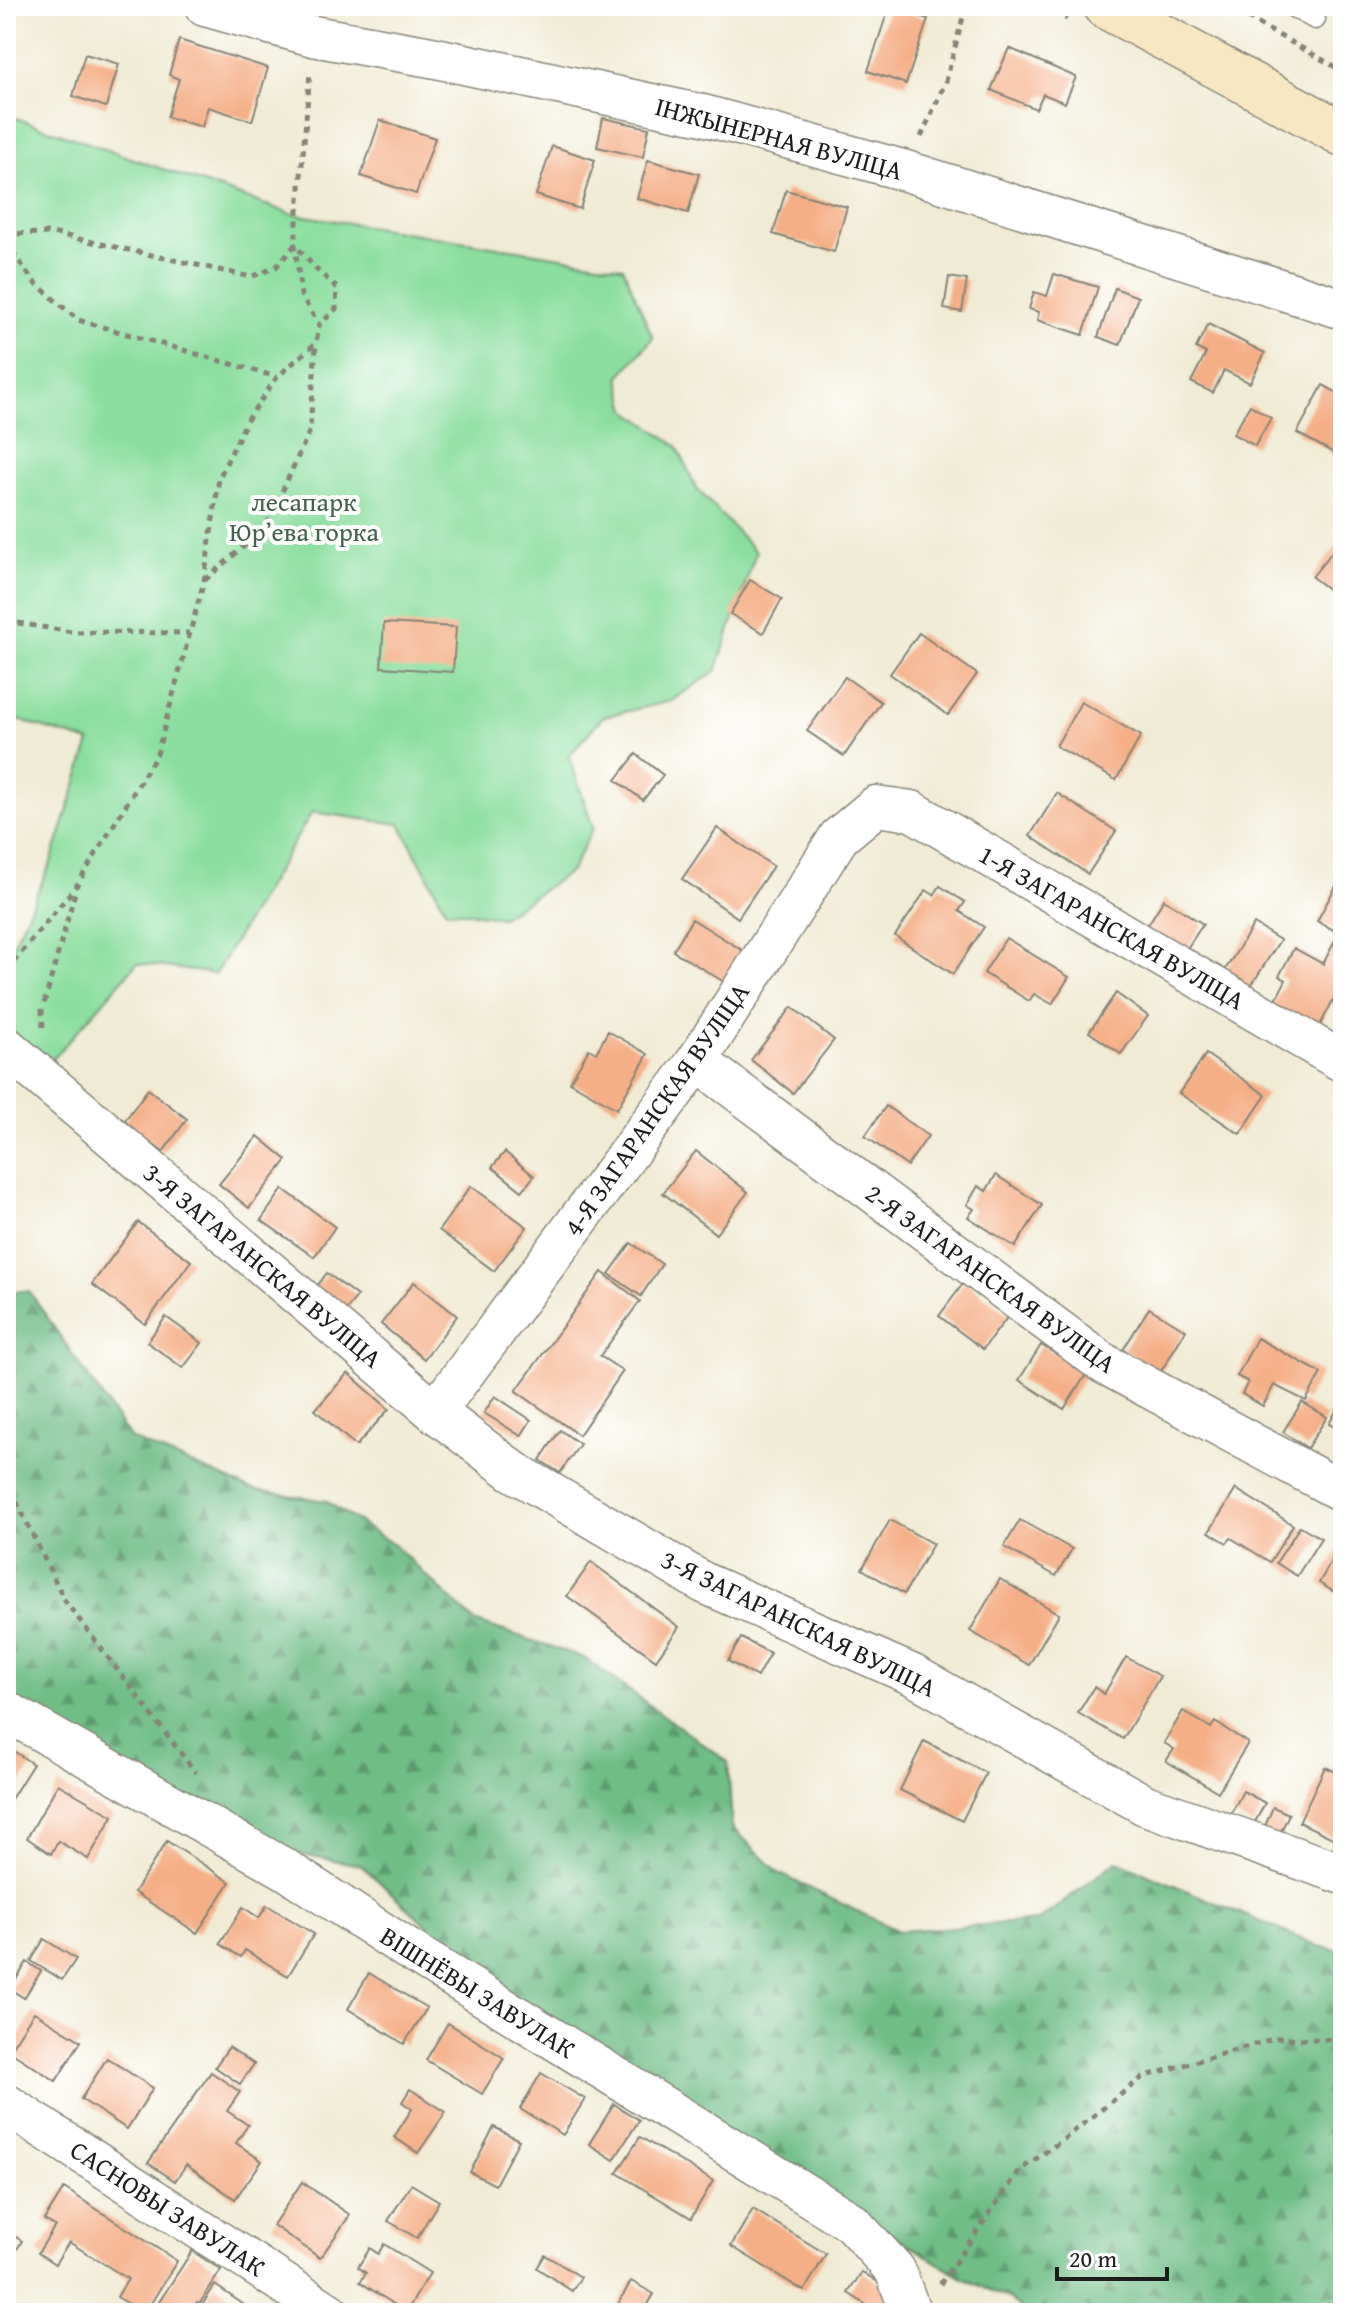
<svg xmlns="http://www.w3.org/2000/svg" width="1349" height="2319" font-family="'Gentium Book Plus',serif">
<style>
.forest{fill:url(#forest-firs);stroke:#466c51;stroke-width:2}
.park{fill:#8bde9f;stroke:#547d5e;stroke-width:2}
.building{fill:#f5af87}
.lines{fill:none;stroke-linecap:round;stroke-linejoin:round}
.lane-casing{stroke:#868478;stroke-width:23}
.street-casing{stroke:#868478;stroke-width:43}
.secondary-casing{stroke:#868478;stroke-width:47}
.path{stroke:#868478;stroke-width:5;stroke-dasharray:6 6;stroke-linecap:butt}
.lane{stroke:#fff;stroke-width:20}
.street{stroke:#fff;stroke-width:40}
.secondary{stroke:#f7e8c3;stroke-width:44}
.labels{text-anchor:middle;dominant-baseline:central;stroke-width:8;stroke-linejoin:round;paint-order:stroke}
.street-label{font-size:26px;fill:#1c1c1c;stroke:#fff}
.park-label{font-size:26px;fill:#43604a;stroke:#fff}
</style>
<defs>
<pattern id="forest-firs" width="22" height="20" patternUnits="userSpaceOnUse" patternTransform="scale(2)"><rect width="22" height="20" fill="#70bd86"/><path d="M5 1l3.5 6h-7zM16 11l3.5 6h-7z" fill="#5b996d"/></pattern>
</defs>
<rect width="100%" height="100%" fill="#fff"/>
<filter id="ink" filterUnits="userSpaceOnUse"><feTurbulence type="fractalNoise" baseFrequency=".0125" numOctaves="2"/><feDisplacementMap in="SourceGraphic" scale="16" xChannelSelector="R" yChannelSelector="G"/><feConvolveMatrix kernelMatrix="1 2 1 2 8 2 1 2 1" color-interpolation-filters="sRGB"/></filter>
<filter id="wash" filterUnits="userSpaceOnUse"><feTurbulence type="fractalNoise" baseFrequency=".006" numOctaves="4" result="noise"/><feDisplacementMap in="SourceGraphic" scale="32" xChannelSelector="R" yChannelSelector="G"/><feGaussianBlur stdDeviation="1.8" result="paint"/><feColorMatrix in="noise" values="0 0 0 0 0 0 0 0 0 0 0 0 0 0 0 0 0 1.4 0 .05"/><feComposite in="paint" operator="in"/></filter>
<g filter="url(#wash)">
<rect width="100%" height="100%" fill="#f0ebd4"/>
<path class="forest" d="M 6,1291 L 29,1291 L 131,1439 L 251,1489 L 326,1501 L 394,1545 L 474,1621 L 584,1658 L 728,1762 L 732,1827 L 780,1874 L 898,1931 L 1038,1921 L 1117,1861 L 1318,1946 L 1343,1951 L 1343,2313 L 1027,2313 L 1008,2298 L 963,2278 L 499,1992 L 361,1865 L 248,1845 L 6,1701 Z"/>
<path class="park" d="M 7,115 L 292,214 L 623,267 L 653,338 L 619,377 L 627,410 L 677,446 L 696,488 L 756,552 L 716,671 L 671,701 L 602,717 L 569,756 L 593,828 L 571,871 L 502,917 L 446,910 L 400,824 L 312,812 L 215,974 L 137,963 L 45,1068 L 6,1023 L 6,960 L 50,865 L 90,742 L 6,716 Z"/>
<g id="blocks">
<g class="building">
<path d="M 889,7 L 928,19 L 906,84 L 868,71 Z"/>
<path d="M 179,40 L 268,68 L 252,121 L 208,107 L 202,127 L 167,117 L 179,79 L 169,75 Z"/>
<path d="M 1009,48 L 1076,77 L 1065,103 L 1043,94 L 1036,109 L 991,90 Z"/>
<path d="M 85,54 L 119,64 L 106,107 L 73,96 Z"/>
<path d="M 603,118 L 649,128 L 643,157 L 597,147 Z"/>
<path d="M 380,120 L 435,138 L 416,194 L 361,176 Z"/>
<path d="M 552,146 L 595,160 L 580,209 L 536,195 Z"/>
<path d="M 648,160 L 699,174 L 688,213 L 637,198 Z"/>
<path d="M 786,190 L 847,207 L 834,252 L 773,234 Z"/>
<path d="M 1054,274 L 1098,287 L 1083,335 L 1037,320 L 1039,312 L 1029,309 L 1034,292 L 1047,296 Z"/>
<path d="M 949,277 L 967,280 L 962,312 L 944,309 Z"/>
<path d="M 1115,288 L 1138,297 L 1120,345 L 1098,337 Z"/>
<path d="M 1208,324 L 1265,353 L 1250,383 L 1224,370 L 1213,393 L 1191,382 L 1206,353 L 1196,348 Z"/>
<path d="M 1323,385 L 1343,396 L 1343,458 L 1297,433 Z"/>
<path d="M 1250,405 L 1271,418 L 1255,446 L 1233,434 Z"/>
<path d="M 1340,542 L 1343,544 L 1343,578 L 1332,592 L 1312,577 Z"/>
<path d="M 750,580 L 782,599 L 763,633 L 730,614 Z"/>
<path d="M 384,623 L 456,627 L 453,672 L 381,667 Z"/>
<path d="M 919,633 L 977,674 L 948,715 L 890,674 Z"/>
<path d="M 845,677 L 881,702 L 844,756 L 807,731 Z"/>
<path d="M 1081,702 L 1141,736 L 1116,780 L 1056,746 Z"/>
<path d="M 636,754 L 663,775 L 643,800 L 616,780 Z"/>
<path d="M 1057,793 L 1116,831 L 1088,874 L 1030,836 Z"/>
<path d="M 717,828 L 773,866 L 738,918 L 682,879 Z"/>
<path d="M 1343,873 L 1343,981 L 1316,1033 L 1271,1009 L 1286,980 L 1279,976 L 1294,948 L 1323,964 L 1339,933 L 1317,921 Z"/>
<path d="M 940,886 L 965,902 L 959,911 L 984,927 L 953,974 L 895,936 L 926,890 L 934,895 Z"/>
<path d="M 1164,899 L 1203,924 L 1184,953 L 1146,928 Z"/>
<path d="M 692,919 L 745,952 L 726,983 L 673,951 Z"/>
<path d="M 1254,924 L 1280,940 L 1246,994 L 1220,978 Z"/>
<path d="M 1006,938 L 1069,977 L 1052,1004 L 1034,994 L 1029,1001 L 984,973 Z"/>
<path d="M 1116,993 L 1148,1016 L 1121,1054 L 1089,1032 Z"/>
<path d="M 792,1007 L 834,1040 L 793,1093 L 751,1060 Z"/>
<path d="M 608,1031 L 648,1054 L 617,1109 L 570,1082 L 589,1049 L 596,1053 Z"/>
<path d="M 1206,1054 L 1266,1095 L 1240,1134 L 1179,1093 Z"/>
<path d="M 148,1089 L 187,1119 L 163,1152 L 123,1123 Z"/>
<path d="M 886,1106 L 928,1136 L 907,1166 L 865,1136 Z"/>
<path d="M 258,1136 L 287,1160 L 249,1208 L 219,1184 Z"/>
<path d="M 696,1151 L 748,1192 L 716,1234 L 663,1193 Z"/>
<path d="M 505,1152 L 534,1176 L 522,1191 L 492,1167 Z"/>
<path d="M 996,1175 L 1042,1205 L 1015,1247 L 968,1217 L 974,1209 L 967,1205 L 978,1186 L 986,1191 Z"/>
<path d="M 471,1186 L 527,1227 L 494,1271 L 439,1230 Z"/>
<path d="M 283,1189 L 335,1227 L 314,1257 L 261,1220 Z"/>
<path d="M 138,1222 L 191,1261 L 145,1324 L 92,1284 Z"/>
<path d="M 631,1243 L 662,1264 L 641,1296 L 609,1274 Z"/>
<path d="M 602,1272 L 640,1301 L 600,1356 L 623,1371 L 579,1435 L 516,1391 Z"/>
<path d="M 327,1273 L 357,1296 L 338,1321 L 308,1298 Z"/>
<path d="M 965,1281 L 1009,1315 L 983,1349 L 939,1316 Z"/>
<path d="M 414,1282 L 457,1316 L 424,1359 L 381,1324 Z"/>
<path d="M 1149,1308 L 1186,1330 L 1160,1373 L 1123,1350 Z"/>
<path d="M 166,1317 L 202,1343 L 183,1368 L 147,1342 Z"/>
<path d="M 1257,1338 L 1321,1373 L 1306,1401 L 1274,1385 L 1263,1406 L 1242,1394 L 1248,1382 L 1237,1376 Z"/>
<path d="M 1041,1345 L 1087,1373 L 1064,1409 L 1019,1380 Z"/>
<path d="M 348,1373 L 389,1409 L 356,1446 L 315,1410 Z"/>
<path d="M 495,1396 L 531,1420 L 521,1436 L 484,1413 Z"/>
<path d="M 1343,1398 L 1343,1431 L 1329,1424 Z"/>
<path d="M 1302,1402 L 1327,1417 L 1307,1448 L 1283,1432 Z"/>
<path d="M 560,1430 L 580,1444 L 560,1473 L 540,1460 Z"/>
<path d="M 1236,1489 L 1293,1525 L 1270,1562 L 1231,1538 L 1227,1543 L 1209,1532 Z"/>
<path d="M 890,1520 L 933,1544 L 904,1594 L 862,1569 Z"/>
<path d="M 1020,1520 L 1072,1549 L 1056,1576 L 1004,1547 Z"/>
<path d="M 1300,1526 L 1321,1538 L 1297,1576 L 1276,1563 Z"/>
<path d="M 1341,1545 L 1343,1547 L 1343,1597 L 1319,1583 Z"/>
<path d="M 591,1562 L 679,1627 L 656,1660 L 567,1596 Z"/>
<path d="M 1000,1579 L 1059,1614 L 1029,1665 L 970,1631 Z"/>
<path d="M 741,1638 L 770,1653 L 757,1677 L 728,1661 Z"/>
<path d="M 1126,1657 L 1160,1676 L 1123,1739 L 1078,1713 L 1094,1687 L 1104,1694 Z"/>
<path d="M 1183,1711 L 1211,1728 L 1215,1722 L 1248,1743 L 1218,1792 L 1166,1761 L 1174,1749 L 1164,1743 Z"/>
<path d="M 924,1741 L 986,1773 L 962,1821 L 900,1790 Z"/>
<path d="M 6,1746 L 33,1764 L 6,1807 Z"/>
<path d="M 1325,1767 L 1343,1775 L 1343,1843 L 1299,1822 Z"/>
<path d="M 58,1784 L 113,1816 L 88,1859 L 58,1841 L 51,1854 L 27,1838 Z"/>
<path d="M 1243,1791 L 1265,1803 L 1253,1826 L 1231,1814 Z"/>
<path d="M 1273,1807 L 1289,1814 L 1278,1838 L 1263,1831 Z"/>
<path d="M 167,1841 L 230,1882 L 197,1933 L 134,1892 Z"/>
<path d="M 267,1905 L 314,1934 L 288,1976 L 245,1950 L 241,1957 L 220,1944 L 243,1907 L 259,1918 Z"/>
<path d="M 44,1939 L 76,1959 L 62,1980 L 31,1961 Z"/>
<path d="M 27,1962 L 41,1971 L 24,1998 L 10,1989 Z"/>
<path d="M 369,1973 L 427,2008 L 404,2044 L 348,2009 Z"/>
<path d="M 34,2012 L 81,2041 L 56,2081 L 9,2051 Z"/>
<path d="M 448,2023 L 504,2058 L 482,2094 L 426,2060 Z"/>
<path d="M 229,2047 L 254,2064 L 240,2084 L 215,2067 Z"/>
<path d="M 107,2058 L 153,2088 L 127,2129 L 81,2099 Z"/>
<path d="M 211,2072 L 240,2092 L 227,2111 L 248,2125 L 236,2143 L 262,2161 L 235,2199 L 186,2165 L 175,2181 L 148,2163 Z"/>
<path d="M 541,2073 L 585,2099 L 563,2135 L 520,2109 Z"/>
<path d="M 410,2089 L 446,2112 L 418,2153 L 394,2137 L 412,2109 L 402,2102 Z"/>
<path d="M 614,2104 L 639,2120 L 614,2160 L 589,2144 Z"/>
<path d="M 494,2127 L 519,2140 L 495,2185 L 470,2172 Z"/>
<path d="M 640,2137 L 713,2181 L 691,2218 L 617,2173 Z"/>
<path d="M 302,2182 L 350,2215 L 320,2258 L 273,2225 Z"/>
<path d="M 411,2184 L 439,2201 L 417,2238 L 388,2221 Z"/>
<path d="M 64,2188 L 177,2261 L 145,2313 L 117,2297 L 128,2279 L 69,2242 L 55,2264 L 38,2253 L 55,2226 L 44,2220 Z"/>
<path d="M 753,2209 L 826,2254 L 804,2291 L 731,2246 Z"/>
<path d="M 6,2231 L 22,2241 L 14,2254 L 6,2249 Z"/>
<path d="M 384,2244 L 430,2273 L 406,2312 L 360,2282 L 366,2273 L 358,2267 L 370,2248 L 378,2254 Z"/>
<path d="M 192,2251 L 221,2270 L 200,2303 L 197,2302 L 190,2313 L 152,2313 Z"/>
<path d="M 545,2255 L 581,2277 L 572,2291 L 537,2268 Z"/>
<path d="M 862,2272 L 897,2294 L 885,2313 L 879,2313 L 848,2293 Z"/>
<path d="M 631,2281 L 654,2294 L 643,2313 L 634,2313 L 618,2304 Z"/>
<path d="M 215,2285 L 256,2313 L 197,2313 Z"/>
</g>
</g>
</g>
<g filter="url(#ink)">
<use href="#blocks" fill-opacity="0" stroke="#868478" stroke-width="2"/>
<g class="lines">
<g class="lane-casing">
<path id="lane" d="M 1291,6 L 1315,19"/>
</g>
<g class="street-casing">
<g id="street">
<path d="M 205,6 L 313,36 L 431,57 L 703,115 L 906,171 L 1343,309"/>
<path d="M 6,1047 L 435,1412 L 513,1471 L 704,1583 L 913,1675 L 1145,1805 L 1343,1874"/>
<path d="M 697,1061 L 1103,1363 L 1343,1492"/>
<path d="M 435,1412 L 697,1061 L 839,837 L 876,806 L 912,811 L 1343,1062"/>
<path d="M 6,1711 L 285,1869 L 409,1950 L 851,2222 L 895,2270 L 911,2313"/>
<path d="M 6,2104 L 329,2313"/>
</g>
</g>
<g class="secondary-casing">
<path id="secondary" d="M 1105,6 L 1343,134"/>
</g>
<g class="path">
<path d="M 1044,6 L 1067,19"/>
<path d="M 1226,6 L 1343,71"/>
<path d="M 921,137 L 946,81 L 966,6"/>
<path d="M 6,234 L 52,233 L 251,277 L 276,267 L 295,245 L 318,271 L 337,288 L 336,309 L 319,325"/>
<path d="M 6,242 L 33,281 L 78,320 L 277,377"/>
<path d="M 205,580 L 266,527 L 310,430 L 316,344"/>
<path d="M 6,621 L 72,632 L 189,633"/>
<path d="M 6,971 L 77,885 L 157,754 L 204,581 L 219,478 L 247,420 L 277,377 L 316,343 L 319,325 L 301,295 L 295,245 L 310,73"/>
<path d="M 43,1027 L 42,1011 L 76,889"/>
<path d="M 6,1480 L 65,1601 L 196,1773"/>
<path d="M 940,2284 L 1020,2170 L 1064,2139 L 1143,2077 L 1276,2038 L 1343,2040"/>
<path d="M 1095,2313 L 1255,2313"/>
<path d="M 1318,2313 L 1343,2305"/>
</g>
<use href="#lane" class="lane"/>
<use href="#street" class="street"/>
<use href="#secondary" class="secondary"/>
</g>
</g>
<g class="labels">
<g class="street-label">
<text transform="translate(779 138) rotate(15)">ІНЖЫНЕРНАЯ ВУЛІЦА</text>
<text transform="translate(1112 927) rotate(30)">1-Я ЗАГАРАНСКАЯ ВУЛІЦА</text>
<text transform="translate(656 1109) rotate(-55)">4-Я ЗАГАРАНСКАЯ ВУЛІЦА</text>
<text transform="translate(263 1265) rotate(40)">3-Я ЗАГАРАНСКАЯ ВУЛІЦА</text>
<text transform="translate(991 1278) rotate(36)">2-Я ЗАГАРАНСКАЯ ВУЛІЦА</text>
<text transform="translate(799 1623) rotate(26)">3-Я ЗАГАРАНСКАЯ ВУЛІЦА</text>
<text transform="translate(478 1992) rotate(32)">ВІШНЁВЫ ЗАВУЛАК</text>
<text transform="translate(168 2208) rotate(33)">САСНОВЫ ЗАВУЛАК</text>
</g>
<g class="park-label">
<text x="304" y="501">лесапарк<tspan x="304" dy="30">Юрʼева горка</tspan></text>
</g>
</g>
<rect width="1349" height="2319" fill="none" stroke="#fff" stroke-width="32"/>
<path d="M1057 2267v12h110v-12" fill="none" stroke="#1c1c1c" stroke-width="4"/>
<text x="1069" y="2267" font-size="24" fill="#1c1c1c" stroke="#ffffff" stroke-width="6" paint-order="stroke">20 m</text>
</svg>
